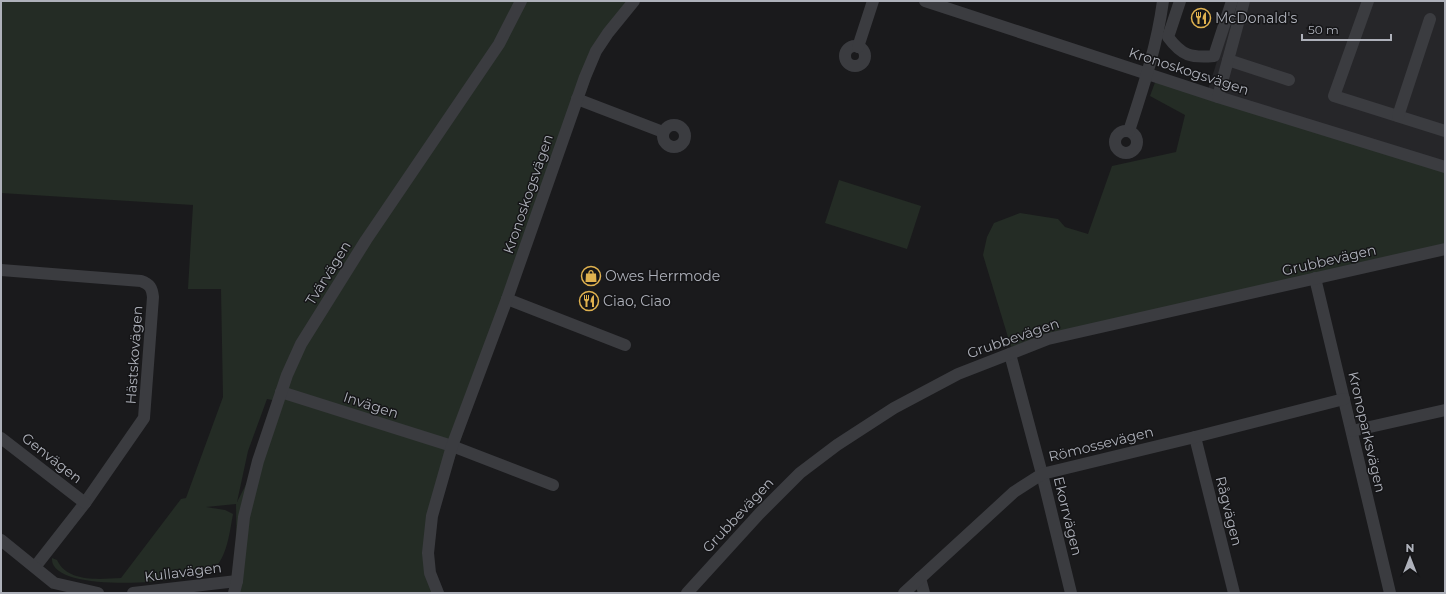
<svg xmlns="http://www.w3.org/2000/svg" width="1446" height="594" font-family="Montserrat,sans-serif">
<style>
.built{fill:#262629}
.green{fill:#242c25;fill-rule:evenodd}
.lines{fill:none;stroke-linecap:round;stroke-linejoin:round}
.minor{stroke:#3b3c40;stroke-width:12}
.labels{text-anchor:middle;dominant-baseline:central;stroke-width:3;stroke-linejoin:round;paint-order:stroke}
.poi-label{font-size:14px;fill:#aeb1ba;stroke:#151517;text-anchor:start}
.street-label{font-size:14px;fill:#aeb1ba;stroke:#151517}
</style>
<rect width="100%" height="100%" fill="#1a1a1c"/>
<path class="built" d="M 1236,1 L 1445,1 L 1445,167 L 1207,93 Z"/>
<g class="green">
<path d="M 1,1 L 634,1 L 608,33 L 507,299 L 429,536 L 438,593 L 234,593 L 237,581 L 236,504 L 206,507 L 225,510 L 233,514 C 230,530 227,560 212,570 C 189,584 49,594 52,558 L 57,560 C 68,583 100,579 121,578 L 181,499 L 186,498 L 223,397 L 221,289 L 188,289 L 193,205 L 1,193 ZM 267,399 L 278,401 L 258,461 L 237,502 L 248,451 Z"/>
<path d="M 1157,77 L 1445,167 L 1445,248 L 1314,276 L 1011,347 L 983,255 L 987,237 L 994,223 L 1020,213 L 1058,219 L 1065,227 L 1088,234 L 1112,166 L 1176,152 L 1185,115 L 1150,96 Z"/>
<path d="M 839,180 L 921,206 L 907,249 L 825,223 Z"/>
</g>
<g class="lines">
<g class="minor">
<path d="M 925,1 L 1218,97 L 1445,167"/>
<path d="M 1180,1 L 1168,37 C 1182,56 1191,58 1214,56 L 1232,1"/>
<path d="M 1368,1 L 1334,96 L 1445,131"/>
<circle cx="855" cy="56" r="10"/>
<path d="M 858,47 L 873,1"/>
<path d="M 1228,60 L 1289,80"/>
<path d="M 1218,97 L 1244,1"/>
<path d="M 577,99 L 663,132"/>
<path d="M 1398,116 L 1430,19"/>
<circle cx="674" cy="136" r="11"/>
<circle cx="1126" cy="142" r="11"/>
<path d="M 1129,131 C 1143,88 1157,46 1163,1"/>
<path d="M 1,270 L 141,281 C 150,284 152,288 153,297 L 144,418 L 85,503 L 35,567"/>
<path d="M 1315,278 L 1390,593"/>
<path d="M 507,299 L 625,345"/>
<path d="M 1010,354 L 1042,474 L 1071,593"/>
<path d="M 281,392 L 452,446 L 553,485"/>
<path d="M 1352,431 L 1445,410"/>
<path d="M 1195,437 L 1234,593"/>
<path d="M 1,438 L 85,503"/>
<path d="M 1,540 L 54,583 L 98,593"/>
<path d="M 920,578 L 924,593"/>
<path d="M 133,593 L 237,581"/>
<path d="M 234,593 L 237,581 L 244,517 L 258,461 L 287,375 L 301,344 L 366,240 L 499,44 L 521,1"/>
<path d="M 438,593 L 430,573 L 428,553 L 432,516 L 452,446 L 507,299 L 585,77 L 596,51 L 608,33 L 634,1"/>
<path d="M 687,593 L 759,514 L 800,473 L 837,445 L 894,408 L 958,374 L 1048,339 L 1445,249"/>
<path d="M 904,593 L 1014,492 L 1042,474 L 1195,437 L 1344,399"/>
</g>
</g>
<defs>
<g id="restaurant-ring" transform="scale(1)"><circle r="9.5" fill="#151517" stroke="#dfb14f" stroke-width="1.5"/><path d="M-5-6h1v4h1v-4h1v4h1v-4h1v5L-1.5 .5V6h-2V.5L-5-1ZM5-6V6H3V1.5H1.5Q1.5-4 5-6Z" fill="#dfb14f"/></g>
<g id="shop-ring" transform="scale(1)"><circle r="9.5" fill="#151517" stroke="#dfb14f" stroke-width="1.5"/><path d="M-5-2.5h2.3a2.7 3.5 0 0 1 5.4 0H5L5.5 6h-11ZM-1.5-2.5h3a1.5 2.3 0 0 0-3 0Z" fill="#dfb14f"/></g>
</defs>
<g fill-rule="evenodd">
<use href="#restaurant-ring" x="1201" y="18"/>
<use href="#shop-ring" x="591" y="276"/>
<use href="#restaurant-ring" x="589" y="301"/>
</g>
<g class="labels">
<g class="poi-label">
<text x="1215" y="18">McDonald's</text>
<text x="605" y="276">Owes Herrmode</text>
<text x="603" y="301">Ciao, Ciao</text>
</g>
<g class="street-label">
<text transform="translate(1189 71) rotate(18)">Kronoskogsvägen</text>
<text transform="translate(528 194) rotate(-71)">Kronoskogsvägen</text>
<text transform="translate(1329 260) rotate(-13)">Grubbevägen</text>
<text transform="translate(328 273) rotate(-58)">Tvärvägen</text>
<text transform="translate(1013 338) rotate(-19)">Grubbevägen</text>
<text transform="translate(134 355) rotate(-86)">Hästskovägen</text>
<text transform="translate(371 405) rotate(18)">Invägen</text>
<text transform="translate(1367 432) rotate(77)">Kronoparksvägen</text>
<text transform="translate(1101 444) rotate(-14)">Römossevägen</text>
<text transform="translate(52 458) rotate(38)">Genvägen</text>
<text transform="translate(1229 511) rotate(76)">Rågvägen</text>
<text transform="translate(738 515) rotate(-47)">Grubbevägen</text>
<text transform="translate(1068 516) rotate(76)">Ekorrvägen</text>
<text transform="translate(183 572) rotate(-7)">Kullavägen</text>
</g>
</g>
<rect width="1446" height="594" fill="none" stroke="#aeb1ba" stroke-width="4"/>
<g transform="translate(1410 558)" stroke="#151517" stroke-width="3" paint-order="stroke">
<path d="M0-3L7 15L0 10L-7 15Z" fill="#aeb1ba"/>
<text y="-6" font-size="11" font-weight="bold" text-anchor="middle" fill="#aeb1ba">N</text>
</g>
<path d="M1302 34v6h89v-6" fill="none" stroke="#aeb1ba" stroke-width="2"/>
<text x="1308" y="34" font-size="12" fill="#aeb1ba" stroke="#151517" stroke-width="3" paint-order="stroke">50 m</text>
</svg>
